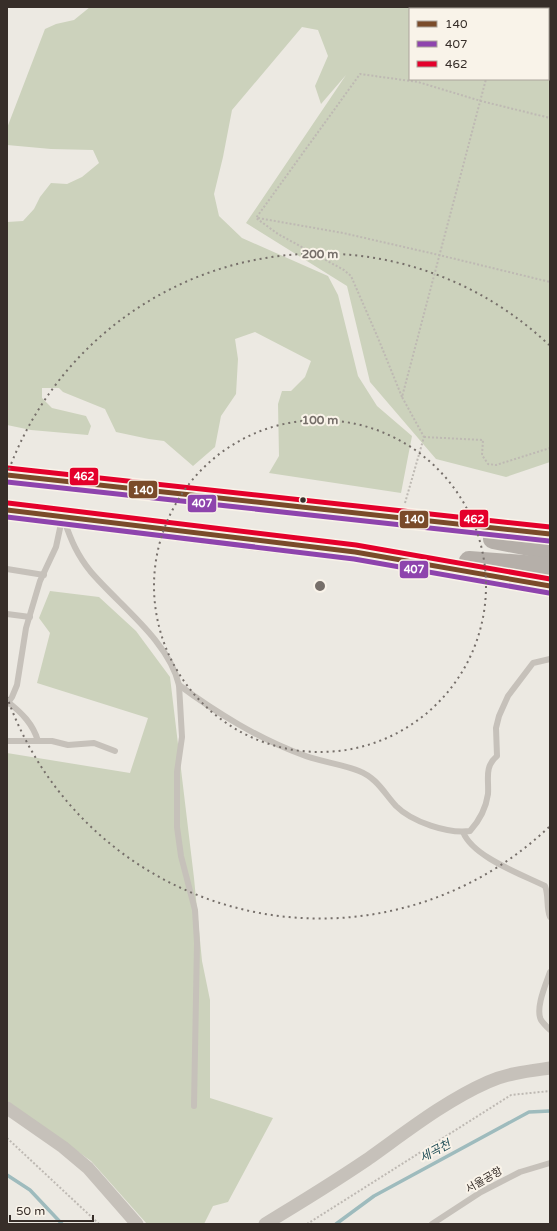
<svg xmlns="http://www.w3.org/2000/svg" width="557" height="1231" font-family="'Varela Round','Noto Sans KR',sans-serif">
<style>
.green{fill:#ccd2bc;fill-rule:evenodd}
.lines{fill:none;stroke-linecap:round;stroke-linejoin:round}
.stream{stroke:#9ebbbd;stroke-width:3.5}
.path{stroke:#beb9b3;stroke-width:2;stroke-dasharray:2 2;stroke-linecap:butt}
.lane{stroke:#c6c1ba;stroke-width:6}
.street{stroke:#c6c1ba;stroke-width:13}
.primary{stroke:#b5afa9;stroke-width:20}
.bus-1-casing{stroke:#f9f3e9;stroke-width:8}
.bus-2-casing{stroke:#f9f3e9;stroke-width:8}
.bus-3-casing{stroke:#f9f3e9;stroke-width:8}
.bus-1{stroke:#7a4b2a;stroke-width:5}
.bus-2{stroke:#8e44ad;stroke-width:5}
.bus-3{stroke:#e4002b;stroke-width:5}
.ring{fill:none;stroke:#766f6a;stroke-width:2;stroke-dasharray:2 4}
.bus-dot{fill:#372e29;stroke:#f9f3e9;stroke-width:1.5}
.labels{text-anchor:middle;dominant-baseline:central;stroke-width:4;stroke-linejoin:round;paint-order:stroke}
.street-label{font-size:11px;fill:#372e29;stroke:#f9f3e9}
.water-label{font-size:12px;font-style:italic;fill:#204e57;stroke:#f9f3e9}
.centre{fill:#766f6a;stroke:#f9f3e9;stroke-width:2}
.ring-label{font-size:12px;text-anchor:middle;font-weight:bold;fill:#766f6a;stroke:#f9f3e9;stroke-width:4;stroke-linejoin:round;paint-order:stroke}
.line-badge{stroke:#f9f3e9;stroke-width:1.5}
.badge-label{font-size:11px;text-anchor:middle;font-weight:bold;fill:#fff}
</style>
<rect width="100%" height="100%" fill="#ece9e2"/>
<g class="green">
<path d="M 90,7 L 550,7 L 550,462 L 506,477 L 436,459 L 370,382 L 347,286 L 246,223 L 346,75 L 321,104 L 315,86 L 328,56 L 318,30 L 302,27 L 232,110 L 223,157 L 214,194 L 219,216 L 242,238 L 328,276 L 338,295 L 358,376 L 377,406 L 412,436 L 401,493 L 269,473 L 279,456 L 278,404 L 282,391 L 291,391 L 305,377 L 311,361 L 255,332 L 235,339 L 238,359 L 236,394 L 221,416 L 215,447 L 193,466 L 164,441 L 149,439 L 116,432 L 105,409 L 63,392 L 59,388 L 42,388 L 42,398 L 52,408 L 86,416 L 91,426 L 88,435 L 31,430 L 7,425 L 7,222 L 23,221 L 34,209 L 40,197 L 51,183 L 67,184 L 82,177 L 99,163 L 93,150 L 51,149 L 7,145 L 7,128 L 45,29 L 56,24 L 74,20 ZM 410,9 L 548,9 L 548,79 L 410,79 Z"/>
<path d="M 50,591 L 99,597 L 136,631 L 170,677 L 194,878 L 202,961 L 210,1000 L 210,1098 L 273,1118 L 228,1202 L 213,1206 L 204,1224 L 147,1224 L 91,1161 L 7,1101 L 7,753 L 130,773 L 148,718 L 37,683 L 50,633 L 39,618 Z"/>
</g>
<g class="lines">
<g class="stream">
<path d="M 7,1175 L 30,1190 L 62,1224"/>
<path d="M 336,1224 L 374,1196 L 529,1112 L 550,1111"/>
</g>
<g class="path">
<path d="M 504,9 L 504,7"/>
<path d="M 258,218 L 343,233 L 439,255 L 550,282"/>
<path d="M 402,397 L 378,338 L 351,276 L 344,270 L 278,234 L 256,218 L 360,74 L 418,82 L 481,101 L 550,118"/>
<path d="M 424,437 L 483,440 L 482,455 L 488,464 L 496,465 L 550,448"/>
<path d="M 405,503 L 424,437 L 402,397 L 486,79"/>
<path d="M 7,1138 L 99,1224"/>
<path d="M 307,1224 L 511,1095 L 550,1091"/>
</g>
<g class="lane">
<path d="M 64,520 C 71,540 77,555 91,572 C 119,605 169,641 179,685 L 182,737 L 177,772 L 177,827 L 181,856 L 195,910 L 197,943 L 194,1106"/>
<path d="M 7,569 L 44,575"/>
<path d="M 7,614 L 30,617"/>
<path d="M 179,685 C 215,712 261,740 303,755 C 321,762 342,764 359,771 C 377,778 384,793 396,806 C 412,822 448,834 470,831 C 479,821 486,808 488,794 C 489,779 484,767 497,756 L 496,728 L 499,716 L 508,696 L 533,663 L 550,659"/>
<path d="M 8,702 C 22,713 33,724 38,741"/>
<path d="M 7,704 L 12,697 L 17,685 L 26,628 L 40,581 L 56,547 L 62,519"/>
<path d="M 7,741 L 52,741 L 68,745 L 94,743 L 115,751"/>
<path d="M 463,832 C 473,857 521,874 545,886 C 549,896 546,907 550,917"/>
<path d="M 550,972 C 546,984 535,1008 541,1020 C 543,1023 547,1027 550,1030"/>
<path d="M 432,1224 L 481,1192 L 520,1172 L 550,1163"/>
</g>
<g class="street">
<path d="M 7,1108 L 63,1147 L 88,1168 L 137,1224"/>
<path d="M 265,1224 C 300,1203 334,1182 368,1159 C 406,1132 445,1101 488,1082 C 508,1073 529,1071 550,1068"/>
</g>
<g class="primary">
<path d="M 7,475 L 550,534"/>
<path d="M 7,510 L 265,542 L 355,552 L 550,586"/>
<path d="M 493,539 L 550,550"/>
<path d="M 469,561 L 550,567"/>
</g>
<g class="bus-1-casing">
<g id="bus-1">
<path d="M 7,475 L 550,534"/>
<path d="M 7,510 L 355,552 L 550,586"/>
</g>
</g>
<g class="bus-2-casing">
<g id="bus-2">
<path d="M 7,482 L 549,541"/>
<path d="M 7,517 L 354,559 L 549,593"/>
</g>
</g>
<g class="bus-3-casing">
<g id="bus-3">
<path d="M 8,468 L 550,527"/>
<path d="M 8,503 L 356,545 L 550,579"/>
</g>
</g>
<use href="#bus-1" class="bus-1"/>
<use href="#bus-2" class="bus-2"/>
<use href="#bus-3" class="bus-3"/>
</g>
<g class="ring">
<circle cx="320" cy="586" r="166"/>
<path d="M549 827A332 332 0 0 1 7 697M7 475A332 332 0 0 1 549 345"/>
</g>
<circle class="bus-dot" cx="303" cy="500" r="3.5"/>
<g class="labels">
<g class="street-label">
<text transform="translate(484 1180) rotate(-30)">서울공항</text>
</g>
<g class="water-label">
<text transform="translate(435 1151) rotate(-28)">세곡천</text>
</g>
</g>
<circle cx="320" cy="586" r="6" class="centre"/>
<g class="ring-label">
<text x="320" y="258">200 m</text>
<text x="320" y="424">100 m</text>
</g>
<g class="line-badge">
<rect x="69" y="467" width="30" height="19" rx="4" fill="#e4002b"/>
<rect x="128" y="480" width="30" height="19" rx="4" fill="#7a4b2a"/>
<rect x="187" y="494" width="30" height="19" rx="4" fill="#8e44ad"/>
<rect x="459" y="509" width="30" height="19" rx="4" fill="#e4002b"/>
<rect x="399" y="510" width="30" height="19" rx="4" fill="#7a4b2a"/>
<rect x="399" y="560" width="30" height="19" rx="4" fill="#8e44ad"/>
</g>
<g class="badge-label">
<text x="84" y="480">462</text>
<text x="143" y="494">140</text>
<text x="202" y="507">407</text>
<text x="474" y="523">462</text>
<text x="414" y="523">140</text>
<text x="414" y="573">407</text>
</g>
<rect width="557" height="1231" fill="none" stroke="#372e29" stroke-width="16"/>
<rect x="409" y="8" width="140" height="72" fill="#f9f3e9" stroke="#aba49c"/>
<rect x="417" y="21" width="20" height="6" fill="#7a4b2a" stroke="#aba49c"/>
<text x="445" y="28" font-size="12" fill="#372e29">140</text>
<rect x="417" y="41" width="20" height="6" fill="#8e44ad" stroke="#aba49c"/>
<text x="445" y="48" font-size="12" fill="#372e29">407</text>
<rect x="417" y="61" width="20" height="6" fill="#e4002b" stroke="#aba49c"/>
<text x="445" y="68" font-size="12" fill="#372e29">462</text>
<path d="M10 1215v6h83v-6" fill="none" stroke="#372e29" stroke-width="2"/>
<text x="16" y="1215" font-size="12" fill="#372e29" stroke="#f9f3e9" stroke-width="3" paint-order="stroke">50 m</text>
</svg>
